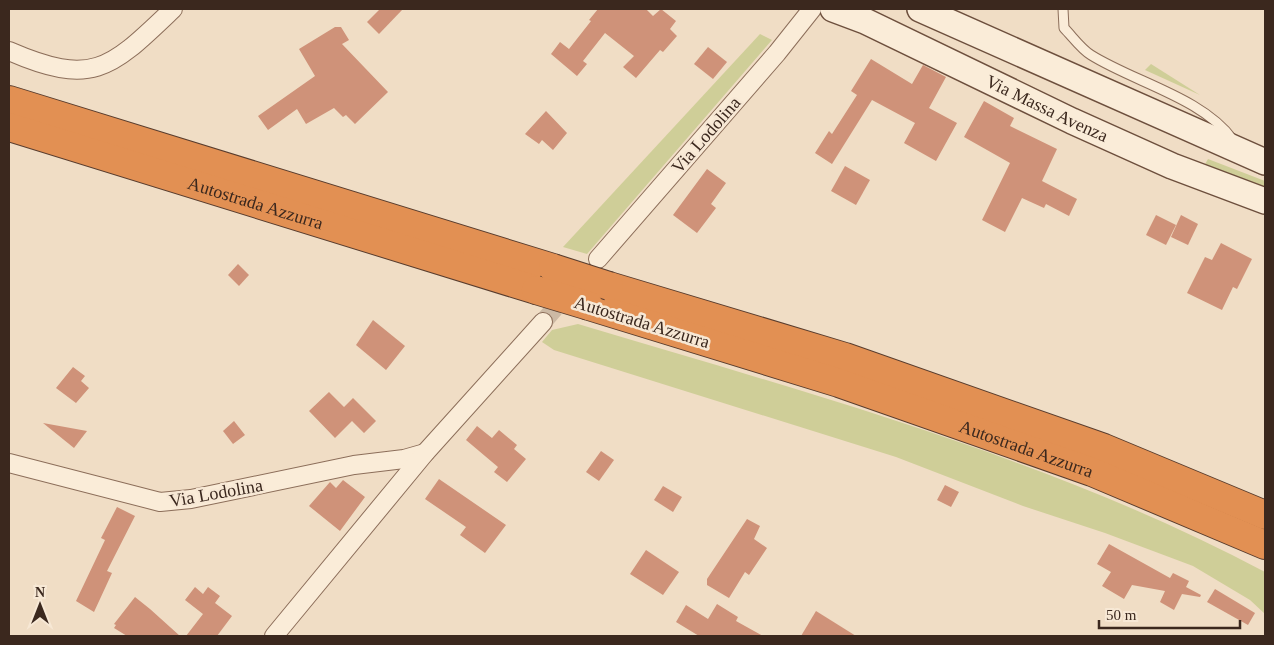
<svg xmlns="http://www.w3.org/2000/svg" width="1274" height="645" font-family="Georgia,serif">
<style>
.green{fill:#cfce98}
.building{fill:#cf9279}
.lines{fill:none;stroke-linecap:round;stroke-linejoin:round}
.street-tunnel{stroke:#ccb9a4;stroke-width:18;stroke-dasharray:18 9;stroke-linecap:butt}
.lane-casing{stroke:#8c6e5a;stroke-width:11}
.street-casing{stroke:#8c6e5a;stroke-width:20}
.secondary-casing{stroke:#6d4f3d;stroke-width:28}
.highway-casing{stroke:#593d2e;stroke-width:30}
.lane{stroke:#faecd8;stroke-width:9}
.street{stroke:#faecd8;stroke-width:18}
.secondary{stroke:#faecd8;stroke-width:25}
.highway{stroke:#e29053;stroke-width:28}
.highway-bridge-casing{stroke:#593d2e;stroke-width:30;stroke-linecap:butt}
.highway-bridge{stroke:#e29053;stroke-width:28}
.labels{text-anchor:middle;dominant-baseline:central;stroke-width:5;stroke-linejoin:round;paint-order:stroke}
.street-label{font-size:18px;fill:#3b281e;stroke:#f7e8d5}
</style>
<rect width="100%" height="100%" fill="#f0ddc5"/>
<g class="green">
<path d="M 760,34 L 772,40 L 587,254 L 563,247 Z"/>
<path d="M 1151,64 L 1200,95 L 1145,70 Z"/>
<path d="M 1208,159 L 1265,181 L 1265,197 L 1203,168 Z"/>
<path d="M 578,324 C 808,393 1053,459 1265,572 L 1265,614 L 1250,600 L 1193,566 L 1105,533 L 1023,506 L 896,457 L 554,350 L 542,342 L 552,330 Z"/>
</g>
<g class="building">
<path d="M 380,9 L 403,9 L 379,34 L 367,22 Z"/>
<path d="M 598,9 L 646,9 L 653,16 L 661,9 L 676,21 L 670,29 L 677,36 L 663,52 L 660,50 L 636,78 L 623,67 L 634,56 L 605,33 L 583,61 L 587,64 L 577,76 L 551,54 L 560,42 L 569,49 L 591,21 L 589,20 Z"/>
<path d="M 335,27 L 341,27 L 349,40 L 342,44 L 388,92 L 355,124 L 346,115 L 343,117 L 334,108 L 306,124 L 297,109 L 268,130 L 258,116 L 315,76 L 299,49 Z"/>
<path d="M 708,47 L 727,62 L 713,79 L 694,64 Z"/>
<path d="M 871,59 L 912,84 L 923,65 L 946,77 L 929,108 L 957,123 L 936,161 L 904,143 L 915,123 L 872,100 L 832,164 L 815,153 L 829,131 L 832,134 L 857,95 L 851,91 Z"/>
<path d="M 984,101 L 1014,118 L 1010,126 L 1057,149 L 1042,181 L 1077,199 L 1069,216 L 1046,204 L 1044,208 L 1022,198 L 1005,232 L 982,220 L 1010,163 L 964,137 Z"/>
<path d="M 546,111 L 567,133 L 553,150 L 542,140 L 539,144 L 525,134 Z"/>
<path d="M 845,166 L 870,180 L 856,205 L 831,191 Z"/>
<path d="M 707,169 L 726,183 L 711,204 L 716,208 L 697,233 L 673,215 Z"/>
<path d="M 1156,215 L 1176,225 L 1166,245 L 1146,235 Z"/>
<path d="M 1181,215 L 1198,224 L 1188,245 L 1171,237 Z"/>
<path d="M 1221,243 L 1252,259 L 1237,289 L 1233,287 L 1222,310 L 1187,293 L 1205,257 L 1212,260 Z"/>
<path d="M 238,264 L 249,275 L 239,286 L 228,275 Z"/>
<path d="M 373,320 L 405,346 L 386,370 L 356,345 Z"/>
<path d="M 73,367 L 85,376 L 81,381 L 89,388 L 76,403 L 56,388 Z"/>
<path d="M 329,392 L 344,407 L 353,398 L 376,421 L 364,433 L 352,421 L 335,438 L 309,411 Z"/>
<path d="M 234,421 L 245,435 L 233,444 L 223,431 Z"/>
<path d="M 43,423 L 87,431 L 74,448 Z"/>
<path d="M 477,426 L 492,438 L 499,430 L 517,445 L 514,449 L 526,459 L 507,482 L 494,472 L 498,467 L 466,440 Z"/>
<path d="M 601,451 L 614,460 L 599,481 L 586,472 Z"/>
<path d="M 439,479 L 506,525 L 485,553 L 460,535 L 466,527 L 425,499 Z"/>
<path d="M 343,480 L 365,497 L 340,531 L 309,506 L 330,482 L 336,488 Z"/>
<path d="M 945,485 L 959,492 L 951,507 L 937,500 Z"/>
<path d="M 663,486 L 682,497 L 673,512 L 654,500 Z"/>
<path d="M 117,507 L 135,516 L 107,571 L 112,573 L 94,612 L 76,601 L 105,540 L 101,538 Z"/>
<path d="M 747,519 L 760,526 L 754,539 L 767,548 L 749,575 L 745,572 L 729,598 L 707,585 L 707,579 Z"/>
<path d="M 1109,544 L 1170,578 L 1173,573 L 1189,581 L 1186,587 L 1201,595 L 1200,597 L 1182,594 L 1174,610 L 1160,602 L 1165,591 L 1132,585 L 1124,599 L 1102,586 L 1111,572 L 1097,564 Z"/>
<path d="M 646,550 L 679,572 L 663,595 L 630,574 Z"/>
<path d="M 195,587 L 203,594 L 208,587 L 220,596 L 215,603 L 232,616 L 217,636 L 186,636 L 203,614 L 185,600 Z"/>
<path d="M 1215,589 L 1255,613 L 1248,625 L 1207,602 Z"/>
<path d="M 135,597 L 150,609 L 180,636 L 127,636 L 114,628 L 116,625 L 114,624 Z"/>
<path d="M 717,604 L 738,617 L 736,621 L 763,636 L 699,636 L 676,622 L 686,605 L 708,619 Z"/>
<path d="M 816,611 L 856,636 L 801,636 Z"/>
</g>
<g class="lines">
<path class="street-tunnel" d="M 543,322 L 569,292"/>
<g class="lane-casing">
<path id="lane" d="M 1063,9 L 1064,28 C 1072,36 1081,49 1091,55 C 1134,82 1203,98 1233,140"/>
</g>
<g class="street-casing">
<g id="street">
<path d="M 9,51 C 94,88 111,68 173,9"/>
<path d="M 598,259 L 777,53 L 812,9"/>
<path d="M 9,463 L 160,502 L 191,499 L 354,465 L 404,459 L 425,453"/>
<path d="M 274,636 L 425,453 L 543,322"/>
</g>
</g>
<g class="secondary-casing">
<g id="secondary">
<path id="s1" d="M 833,9 L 865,21 L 1072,121 L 1172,166 L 1265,201"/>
<path d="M 920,9 L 1265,162"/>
</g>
</g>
<g class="highway-casing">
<g id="highway">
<path d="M 9,100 L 553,268"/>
<path id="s2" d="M 9,127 L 536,290"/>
<path d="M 609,286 L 845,357 L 1104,448 L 1265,515"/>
<path id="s3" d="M 589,306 L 839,383 L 1092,472 L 1265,545"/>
</g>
</g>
<use href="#lane" class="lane"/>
<use href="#street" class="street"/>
<use href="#secondary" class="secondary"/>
<use href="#highway" class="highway"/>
<g class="highway-bridge-casing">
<g id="highway-bridge">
<path d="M 553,268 L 609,286"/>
<path d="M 536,290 L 589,306"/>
</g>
</g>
<use href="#highway-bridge" class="highway-bridge"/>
</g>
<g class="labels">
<g class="street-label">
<text stroke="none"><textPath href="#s1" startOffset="236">Via Massa Avenza</textPath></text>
<text transform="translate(706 135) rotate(-49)">Via Lodolina</text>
<text stroke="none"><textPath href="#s2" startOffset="258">Autostrada Azzurra</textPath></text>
<text transform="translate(642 322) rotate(17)">Autostrada Azzurra</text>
<text stroke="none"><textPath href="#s3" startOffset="460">Autostrada Azzurra</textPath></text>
<text transform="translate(216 493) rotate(-10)">Via Lodolina</text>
</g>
</g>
<rect width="1274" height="645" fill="none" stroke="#3b281e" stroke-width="20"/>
<g transform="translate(40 605)" stroke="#f7e8d5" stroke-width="4" paint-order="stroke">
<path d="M0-4L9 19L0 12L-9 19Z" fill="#3b281e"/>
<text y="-8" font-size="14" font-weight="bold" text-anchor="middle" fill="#3b281e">N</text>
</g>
<path d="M1099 620v8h141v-8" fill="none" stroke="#3b281e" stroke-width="2.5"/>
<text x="1106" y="620" font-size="15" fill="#3b281e" stroke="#f7e8d5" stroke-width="4" paint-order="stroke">50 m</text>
</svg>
